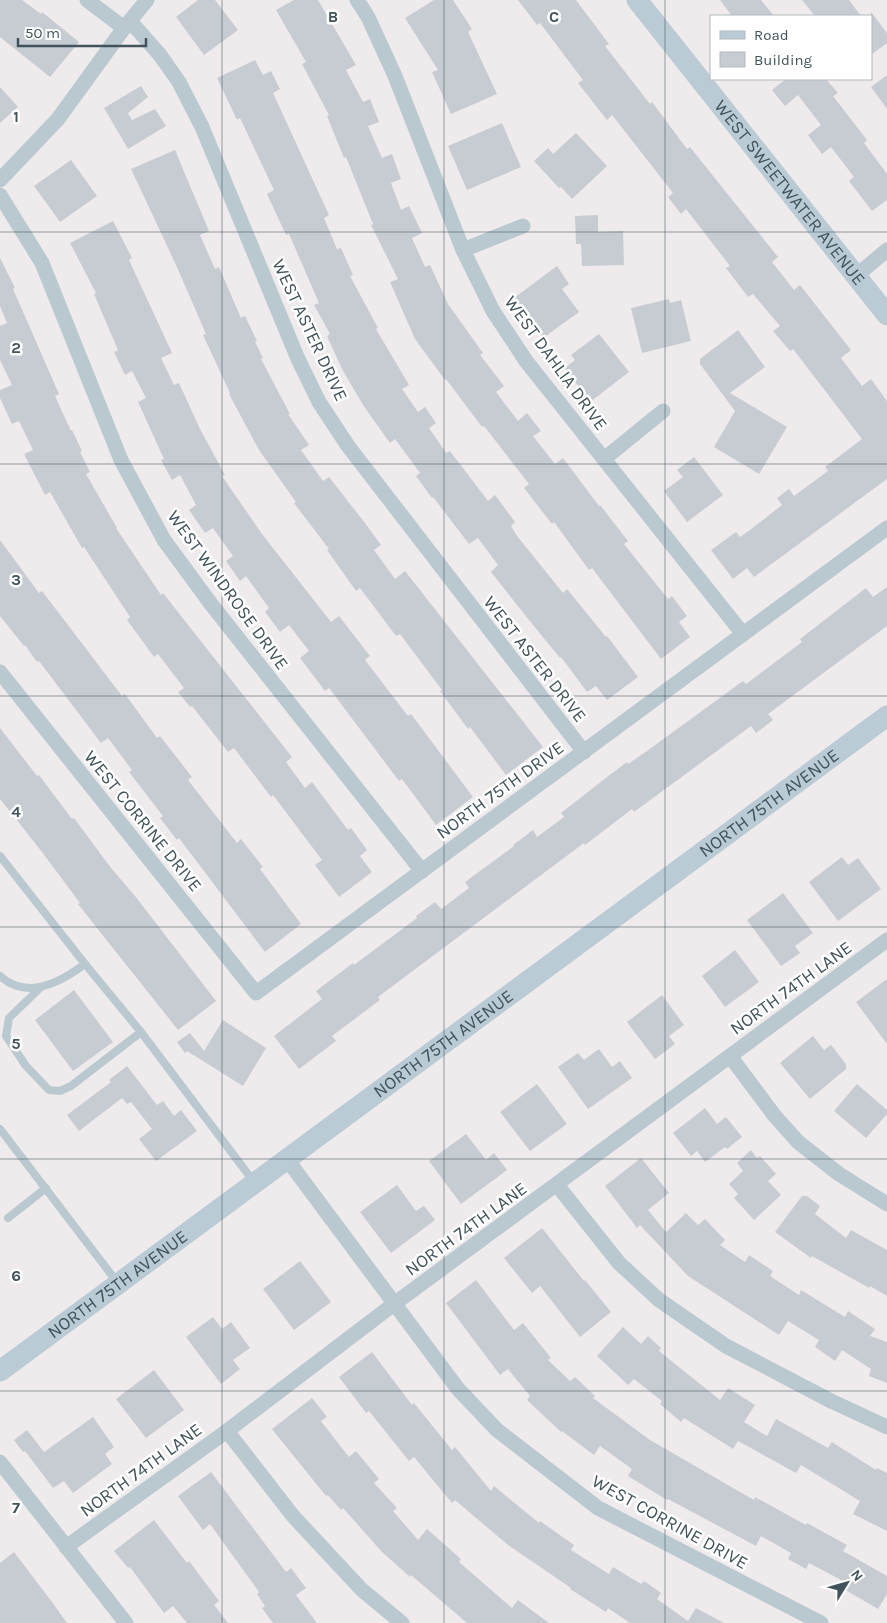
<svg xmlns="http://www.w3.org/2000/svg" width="887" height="1623" font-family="Karla,sans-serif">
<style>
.building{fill:#c7ccd2}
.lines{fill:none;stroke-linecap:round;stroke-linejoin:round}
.lane{stroke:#bac9d0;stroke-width:8}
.street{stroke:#bac9d0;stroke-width:15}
.secondary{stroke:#bacbd6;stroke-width:21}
.grid{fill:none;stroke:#42535b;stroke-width:1;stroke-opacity:0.55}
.labels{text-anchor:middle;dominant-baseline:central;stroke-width:5;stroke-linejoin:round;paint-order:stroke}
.street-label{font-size:18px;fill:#42535b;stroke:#fff}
.grid-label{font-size:16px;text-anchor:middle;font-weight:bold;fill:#42535b;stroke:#fff;stroke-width:5;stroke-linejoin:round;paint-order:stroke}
</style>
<rect width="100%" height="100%" fill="#efebec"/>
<g class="building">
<path d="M 0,0 L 22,0 L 41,14 L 42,12 L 79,42 L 50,77 L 0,37 Z"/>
<path d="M 198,0 L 215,0 L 238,30 L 204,55 L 176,17 Z"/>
<path d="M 294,0 L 318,0 L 356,65 L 346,70 L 363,102 L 370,99 L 379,122 L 368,126 L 382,158 L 392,154 L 401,179 L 391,183 L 401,210 L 409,206 L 422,233 L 412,238 L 425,267 L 430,265 L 448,304 L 483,353 L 480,355 L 504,386 L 496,392 L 518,421 L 527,413 L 541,431 L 533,436 L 555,464 L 563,458 L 599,506 L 600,505 L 628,541 L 624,544 L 668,599 L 672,596 L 687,616 L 679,622 L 690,637 L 661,659 L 592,568 L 589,570 L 554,522 L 552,524 L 524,488 L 529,484 L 484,426 L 482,427 L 446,379 L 445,380 L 415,339 L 390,282 L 398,279 L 371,225 L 373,224 L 346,157 L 344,158 L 327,116 L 329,115 L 302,64 L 306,62 L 276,10 Z"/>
<path d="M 434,0 L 453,0 L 472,29 L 468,32 L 497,94 L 451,114 L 432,72 L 438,70 L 405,18 Z"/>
<path d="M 518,0 L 576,0 L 609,44 L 605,46 L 650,104 L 652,102 L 687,149 L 690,147 L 778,257 L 772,262 L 794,290 L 800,285 L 851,350 L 841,358 L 862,386 L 871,379 L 887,401 L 887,479 L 754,577 L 747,568 L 733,579 L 711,550 L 736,532 L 740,537 L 750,530 L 782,505 L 777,498 L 789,489 L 794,496 L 828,471 L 825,467 L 862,439 L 793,349 L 790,351 L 773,331 L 780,326 L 753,294 L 748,297 L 726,268 L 730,266 L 686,209 L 681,214 L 668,197 L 673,193 L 612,115 L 607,120 L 578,83 L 583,80 L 540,23 L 537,25 Z"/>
<path d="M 720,0 L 761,0 L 774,16 L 732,16 Z"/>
<path d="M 802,0 L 849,0 L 861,16 L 815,16 Z"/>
<path d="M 871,12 L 887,33 L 887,43 L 871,55 Z"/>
<path d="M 255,60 L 263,75 L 271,71 L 280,89 L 273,93 L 329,215 L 324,218 L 337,249 L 341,248 L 353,275 L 350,276 L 378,328 L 376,329 L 409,385 L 402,389 L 418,412 L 425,407 L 436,423 L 429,428 L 446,453 L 450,451 L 488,501 L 495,495 L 515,522 L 511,526 L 517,536 L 563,593 L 567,589 L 606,637 L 607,636 L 638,677 L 607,700 L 596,686 L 587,692 L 561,657 L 560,658 L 529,620 L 491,572 L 498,565 L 478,538 L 469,544 L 433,497 L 432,498 L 416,476 L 420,473 L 395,439 L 390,443 L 363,405 L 342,369 L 327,336 L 330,334 L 314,305 L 319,303 L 289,234 L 286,235 L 267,194 L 274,190 L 240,118 L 237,120 L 217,78 Z"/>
<path d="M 887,75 L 887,109 L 871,87 Z"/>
<path d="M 786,79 L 826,79 L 838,93 L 833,96 L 867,140 L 864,143 L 887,174 L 887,200 L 872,211 L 849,181 L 854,177 L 831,147 L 822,154 L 808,135 L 821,125 L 798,95 L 785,106 L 772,90 Z"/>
<path d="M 141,86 L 148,97 L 128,113 L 132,120 L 155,109 L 166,126 L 128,149 L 104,108 Z"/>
<path d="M 0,87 L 18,107 L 0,123 Z"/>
<path d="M 502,123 L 521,167 L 467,190 L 448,146 Z"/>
<path d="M 576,133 L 607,166 L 572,199 L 561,187 L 559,188 L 534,161 L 548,148 L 553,154 Z"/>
<path d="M 175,150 L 209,231 L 200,235 L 215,269 L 219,267 L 241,318 L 245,316 L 257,341 L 255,342 L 263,358 L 261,359 L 290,414 L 288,414 L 309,445 L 301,450 L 323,481 L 329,477 L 365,523 L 381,545 L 374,550 L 395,579 L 405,571 L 543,747 L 506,775 L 470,727 L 468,729 L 440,691 L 442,690 L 400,634 L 396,636 L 360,588 L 356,591 L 327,550 L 329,549 L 294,503 L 296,502 L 259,450 L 229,394 L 230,393 L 203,335 L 206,334 L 176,265 L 131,169 Z"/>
<path d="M 71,160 L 97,196 L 60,222 L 34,186 Z"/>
<path d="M 598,215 L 598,232 L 623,231 L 624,265 L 582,266 L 581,244 L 576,244 L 575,216 Z"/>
<path d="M 113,221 L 132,258 L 129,260 L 172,353 L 161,358 L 174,385 L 179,383 L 200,429 L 225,475 L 222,476 L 262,534 L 331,622 L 339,616 L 370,656 L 365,660 L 408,716 L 411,714 L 473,797 L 436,825 L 402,779 L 399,781 L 329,688 L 325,691 L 300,658 L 309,651 L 289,625 L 280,632 L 265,612 L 269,608 L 246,576 L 240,581 L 226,561 L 233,556 L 213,528 L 205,533 L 189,510 L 196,505 L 180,475 L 172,480 L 161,460 L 164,459 L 138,402 L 146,398 L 132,371 L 125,375 L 114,352 L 118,350 L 94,294 L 96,293 L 70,243 Z"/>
<path d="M 0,258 L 15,288 L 13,289 L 59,394 L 55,396 L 71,431 L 72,430 L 82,451 L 80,452 L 90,472 L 86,474 L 117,528 L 116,528 L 161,595 L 163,593 L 292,757 L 286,762 L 305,788 L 312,782 L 348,830 L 351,828 L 367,850 L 360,856 L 372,872 L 339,897 L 315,865 L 322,860 L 273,795 L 271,797 L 234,748 L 228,752 L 192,706 L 190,707 L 178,692 L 184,688 L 158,654 L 154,657 L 127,620 L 130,617 L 84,547 L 82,548 L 50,492 L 45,495 L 24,454 L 33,450 L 19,421 L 12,424 L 0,398 L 0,390 L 12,385 L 0,360 L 0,326 L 7,323 L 0,306 Z"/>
<path d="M 557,266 L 569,284 L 562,289 L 579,312 L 543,338 L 514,298 Z"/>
<path d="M 669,299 L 670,303 L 681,300 L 691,341 L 642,353 L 631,308 Z"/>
<path d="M 738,330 L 765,367 L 730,393 L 787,427 L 759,474 L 714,447 L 735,411 L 700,364 L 700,359 Z"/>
<path d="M 599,334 L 629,372 L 590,402 L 565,368 L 575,360 L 571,355 Z"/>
<path d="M 694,457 L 723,495 L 687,522 L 664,491 L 683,477 L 677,470 Z"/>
<path d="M 0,540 L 39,593 L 42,591 L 122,696 L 125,694 L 157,738 L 160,736 L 192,777 L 188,780 L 237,843 L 241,839 L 263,867 L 260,869 L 301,924 L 265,952 L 179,838 L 177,840 L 160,818 L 163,816 L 129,772 L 132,770 L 108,738 L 101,743 L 39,661 L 37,662 L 25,645 L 24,646 L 0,616 Z"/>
<path d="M 887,587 L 887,626 L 768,714 L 773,720 L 756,733 L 751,726 L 634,812 L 632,809 L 585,845 L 584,843 L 378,997 L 380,1000 L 332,1036 L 336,1041 L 299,1069 L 274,1036 L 322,999 L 316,991 L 353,963 L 354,965 L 417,918 L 416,916 L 435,902 L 441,909 L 469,888 L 465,882 L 514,846 L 513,845 L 533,830 L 537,837 L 564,817 L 561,813 L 607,777 L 627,762 L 628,764 L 647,751 L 743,681 L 746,684 L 802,642 L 800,639 L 866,588 L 873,597 Z"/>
<path d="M 0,728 L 37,776 L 39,775 L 72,819 L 74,818 L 111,868 L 135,896 L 216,1001 L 178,1030 L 78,904 L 80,903 L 42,852 L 0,799 Z"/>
<path d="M 842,857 L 848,865 L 858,858 L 881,889 L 838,921 L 809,882 Z"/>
<path d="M 783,893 L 813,933 L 795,946 L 800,953 L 781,966 L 747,920 Z"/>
<path d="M 735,950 L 759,982 L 725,1007 L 702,976 Z"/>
<path d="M 887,979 L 887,1044 L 856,1002 Z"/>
<path d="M 74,990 L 113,1042 L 73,1071 L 35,1020 Z"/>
<path d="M 662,995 L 684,1025 L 669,1036 L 675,1044 L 655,1059 L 627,1022 Z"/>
<path d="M 223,1020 L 266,1048 L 243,1086 L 187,1051 L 185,1053 L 177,1042 L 190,1033 L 204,1051 Z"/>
<path d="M 813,1036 L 824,1050 L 831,1045 L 846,1064 L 846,1069 L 810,1099 L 780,1063 Z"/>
<path d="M 599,1049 L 612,1067 L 620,1061 L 632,1078 L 588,1109 L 558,1067 L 578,1053 L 584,1060 Z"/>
<path d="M 127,1066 L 157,1105 L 163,1101 L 174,1116 L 181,1110 L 197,1131 L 156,1161 L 139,1139 L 152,1129 L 131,1102 L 127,1104 L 122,1098 L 79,1131 L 67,1115 L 111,1082 L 109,1080 Z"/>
<path d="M 537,1084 L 567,1124 L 530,1151 L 500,1112 Z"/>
<path d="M 857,1084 L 887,1110 L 887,1114 L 866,1138 L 834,1111 Z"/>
<path d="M 705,1108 L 717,1124 L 726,1117 L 742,1137 L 727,1149 L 725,1147 L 705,1162 L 697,1151 L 691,1156 L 673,1133 Z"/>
<path d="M 466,1134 L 486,1160 L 494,1153 L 507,1170 L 461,1204 L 429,1161 Z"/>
<path d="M 751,1150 L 757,1158 L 760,1156 L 776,1174 L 768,1181 L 781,1195 L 754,1220 L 734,1198 L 738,1194 L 729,1184 L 743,1171 L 737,1163 Z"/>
<path d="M 641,1158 L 669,1193 L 648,1210 L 666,1232 L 686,1213 L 698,1225 L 705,1219 L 725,1240 L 720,1245 L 745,1262 L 749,1255 L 773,1271 L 770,1276 L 799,1295 L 801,1290 L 845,1317 L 848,1311 L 875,1329 L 870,1336 L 887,1342 L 887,1383 L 869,1376 L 871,1369 L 842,1350 L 835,1361 L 815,1347 L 819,1340 L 788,1321 L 779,1335 L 688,1276 L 640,1225 L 637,1228 L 605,1186 Z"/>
<path d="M 397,1185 L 416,1211 L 424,1206 L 435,1220 L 391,1253 L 360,1212 Z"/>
<path d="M 802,1196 L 807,1196 L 820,1206 L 815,1214 L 846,1238 L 851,1230 L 887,1250 L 887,1296 L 870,1286 L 869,1288 L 812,1256 L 811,1258 L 775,1232 Z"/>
<path d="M 542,1228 L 584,1281 L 585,1280 L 611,1312 L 580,1337 L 540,1286 L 532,1293 L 504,1258 Z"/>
<path d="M 300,1261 L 331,1302 L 294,1330 L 263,1289 Z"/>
<path d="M 476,1280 L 514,1330 L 523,1323 L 551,1358 L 548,1360 L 570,1381 L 575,1377 L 595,1396 L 593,1398 L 650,1440 L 754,1500 L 755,1497 L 806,1525 L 807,1523 L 847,1545 L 843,1551 L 887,1576 L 887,1594 L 878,1609 L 842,1588 L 845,1582 L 809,1563 L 806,1569 L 788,1559 L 791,1553 L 761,1536 L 756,1546 L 668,1499 L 667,1500 L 628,1476 L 632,1469 L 600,1446 L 594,1455 L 562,1431 L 561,1432 L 527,1400 L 530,1396 L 508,1369 L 500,1375 L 446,1303 Z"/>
<path d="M 213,1317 L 222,1329 L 231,1322 L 250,1348 L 233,1360 L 240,1369 L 221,1384 L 186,1337 Z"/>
<path d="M 623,1327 L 641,1344 L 648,1336 L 661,1348 L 659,1351 L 720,1400 L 728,1388 L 755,1405 L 744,1422 L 767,1436 L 776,1419 L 828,1448 L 832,1442 L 876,1470 L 877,1468 L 887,1473 L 887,1531 L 853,1514 L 860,1501 L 801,1465 L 796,1473 L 738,1441 L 733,1449 L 684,1418 L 681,1422 L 660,1404 L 662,1401 L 634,1379 L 628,1385 L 597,1356 Z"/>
<path d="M 372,1352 L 412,1405 L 414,1403 L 452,1450 L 455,1447 L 491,1491 L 494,1486 L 539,1523 L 540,1521 L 574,1545 L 571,1550 L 609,1574 L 613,1567 L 641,1584 L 644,1581 L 661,1593 L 657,1599 L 688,1621 L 696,1608 L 724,1623 L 630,1623 L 608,1608 L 606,1612 L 570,1589 L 571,1588 L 508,1545 L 455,1500 L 452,1503 L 414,1457 L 409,1461 L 369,1411 L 366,1413 L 339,1377 Z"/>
<path d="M 154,1370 L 184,1410 L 146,1438 L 116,1399 Z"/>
<path d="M 312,1398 L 327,1417 L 321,1421 L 349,1457 L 356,1451 L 379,1479 L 374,1483 L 397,1508 L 393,1511 L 418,1540 L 427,1529 L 461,1559 L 459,1562 L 512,1608 L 518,1600 L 549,1623 L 467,1623 L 411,1575 L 410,1577 L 382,1552 L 343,1508 L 341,1510 L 328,1495 L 326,1496 L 272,1429 Z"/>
<path d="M 93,1417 L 114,1447 L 105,1454 L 112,1464 L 73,1493 L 64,1481 L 53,1488 L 25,1451 L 23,1452 L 14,1440 L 27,1430 L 44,1452 Z"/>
<path d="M 211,1472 L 286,1572 L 291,1568 L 306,1588 L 296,1595 L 317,1623 L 273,1623 L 262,1608 L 265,1606 L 257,1594 L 259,1592 L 210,1524 L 203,1530 L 178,1496 Z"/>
<path d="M 154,1520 L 187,1563 L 189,1561 L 219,1601 L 214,1605 L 228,1623 L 187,1623 L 173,1606 L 164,1613 L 130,1567 L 128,1568 L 114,1551 Z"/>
<path d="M 14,1552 L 52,1602 L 67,1623 L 0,1623 L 0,1563 Z"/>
</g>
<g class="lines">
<g class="lane">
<path d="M 0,856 L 85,964"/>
<path d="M 0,976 C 27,1001 61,982 85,964 L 141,1032 L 254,1182"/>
<path d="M 40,988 L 9,1018 L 6,1036 L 26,1066 L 49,1090 L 60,1091 L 71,1086 L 141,1032"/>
<path d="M 0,1129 L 117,1282"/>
<path d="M 8,1218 L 46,1188"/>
</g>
<g class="street">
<path d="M 87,0 L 124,28"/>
<path d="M 357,0 L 368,17 L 395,76 L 463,250 L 493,311 L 526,361 L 743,634"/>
<path d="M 130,21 L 160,55 L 179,82 L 202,127 L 298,359 L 319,402 L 348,446 L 584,752"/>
<path d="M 0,180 L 58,119 L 124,28 L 147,0"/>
<path d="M 0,195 L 42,263 L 121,460 L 164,540 L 211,604 L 422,871"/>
<path d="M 463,250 L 523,226"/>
<path d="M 856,276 L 887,250"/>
<path d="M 604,459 L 663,411"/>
<path d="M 0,672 L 256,993 L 887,528"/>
<path d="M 730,1056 L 774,1115 L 798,1142 L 839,1174 L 887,1204"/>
<path d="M 286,1158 L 458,1389 L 497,1430 L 598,1508 L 821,1623"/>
<path d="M 557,1185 L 619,1263 L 659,1300 L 726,1346 L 831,1401 L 887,1427"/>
<path d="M 227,1431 L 293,1516 L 362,1590 L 402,1623"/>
<path d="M 0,1462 L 126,1623"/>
<path d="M 66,1547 L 227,1431 L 394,1304 L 887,940"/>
</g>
<g class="secondary">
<path id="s1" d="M 637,0 L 887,315"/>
<path id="s2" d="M 0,1371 L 887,716"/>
</g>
</g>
<path class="grid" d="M 222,0 L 222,1623M 444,0 L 444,1623M 665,0 L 665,1623M 0,232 L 887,232M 0,464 L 887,464M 0,696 L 887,696M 0,927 L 887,927M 0,1159 L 887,1159M 0,1391 L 887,1391"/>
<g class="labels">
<g class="street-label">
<text stroke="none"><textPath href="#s1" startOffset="246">WEST SWEETWATER AVENUE</textPath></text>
<text transform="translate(310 330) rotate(65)">WEST ASTER DRIVE</text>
<text transform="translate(556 363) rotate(54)">WEST DAHLIA DRIVE</text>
<text transform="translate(228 590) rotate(54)">WEST WINDROSE DRIVE</text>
<text transform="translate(535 659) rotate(52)">WEST ASTER DRIVE</text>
<text transform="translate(500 790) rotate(-36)">NORTH 75TH DRIVE</text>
<text stroke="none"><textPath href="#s2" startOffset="956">NORTH 75TH AVENUE</textPath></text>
<text transform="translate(143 821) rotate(51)">WEST CORRINE DRIVE</text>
<text transform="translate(791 988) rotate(-36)">NORTH 74TH LANE</text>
<text stroke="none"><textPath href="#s2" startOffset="551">NORTH 75TH AVENUE</textPath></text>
<text transform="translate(466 1229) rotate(-36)">NORTH 74TH LANE</text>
<text stroke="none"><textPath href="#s2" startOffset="146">NORTH 75TH AVENUE</textPath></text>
<text transform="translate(141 1470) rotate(-36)">NORTH 74TH LANE</text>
<text transform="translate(670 1522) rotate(29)">WEST CORRINE DRIVE</text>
</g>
</g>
<g class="grid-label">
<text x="333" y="22">B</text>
<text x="554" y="22">C</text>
<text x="16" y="122">1</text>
<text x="16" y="353">2</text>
<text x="16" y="585">3</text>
<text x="16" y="817">4</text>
<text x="16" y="1049">5</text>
<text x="16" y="1281">6</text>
<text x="16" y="1513">7</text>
</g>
<rect x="710" y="15" width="162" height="65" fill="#ffffff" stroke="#b3babd"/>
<rect x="720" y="31" width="25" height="8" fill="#bacbd6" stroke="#b3babd"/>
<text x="754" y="40" font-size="15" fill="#42535b">Road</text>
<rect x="720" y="52" width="25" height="15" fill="#c7ccd2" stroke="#b3babd"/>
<text x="754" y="65" font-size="15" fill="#42535b">Building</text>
<g transform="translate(847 1583) rotate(53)" stroke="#ffffff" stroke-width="4" paint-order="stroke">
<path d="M0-4L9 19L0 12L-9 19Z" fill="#42535b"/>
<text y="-8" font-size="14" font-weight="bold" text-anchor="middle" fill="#42535b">N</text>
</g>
<path d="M18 38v8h128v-8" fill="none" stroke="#42535b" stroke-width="2.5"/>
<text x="25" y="38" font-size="15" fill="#42535b" stroke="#ffffff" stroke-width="4" paint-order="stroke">50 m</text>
</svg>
